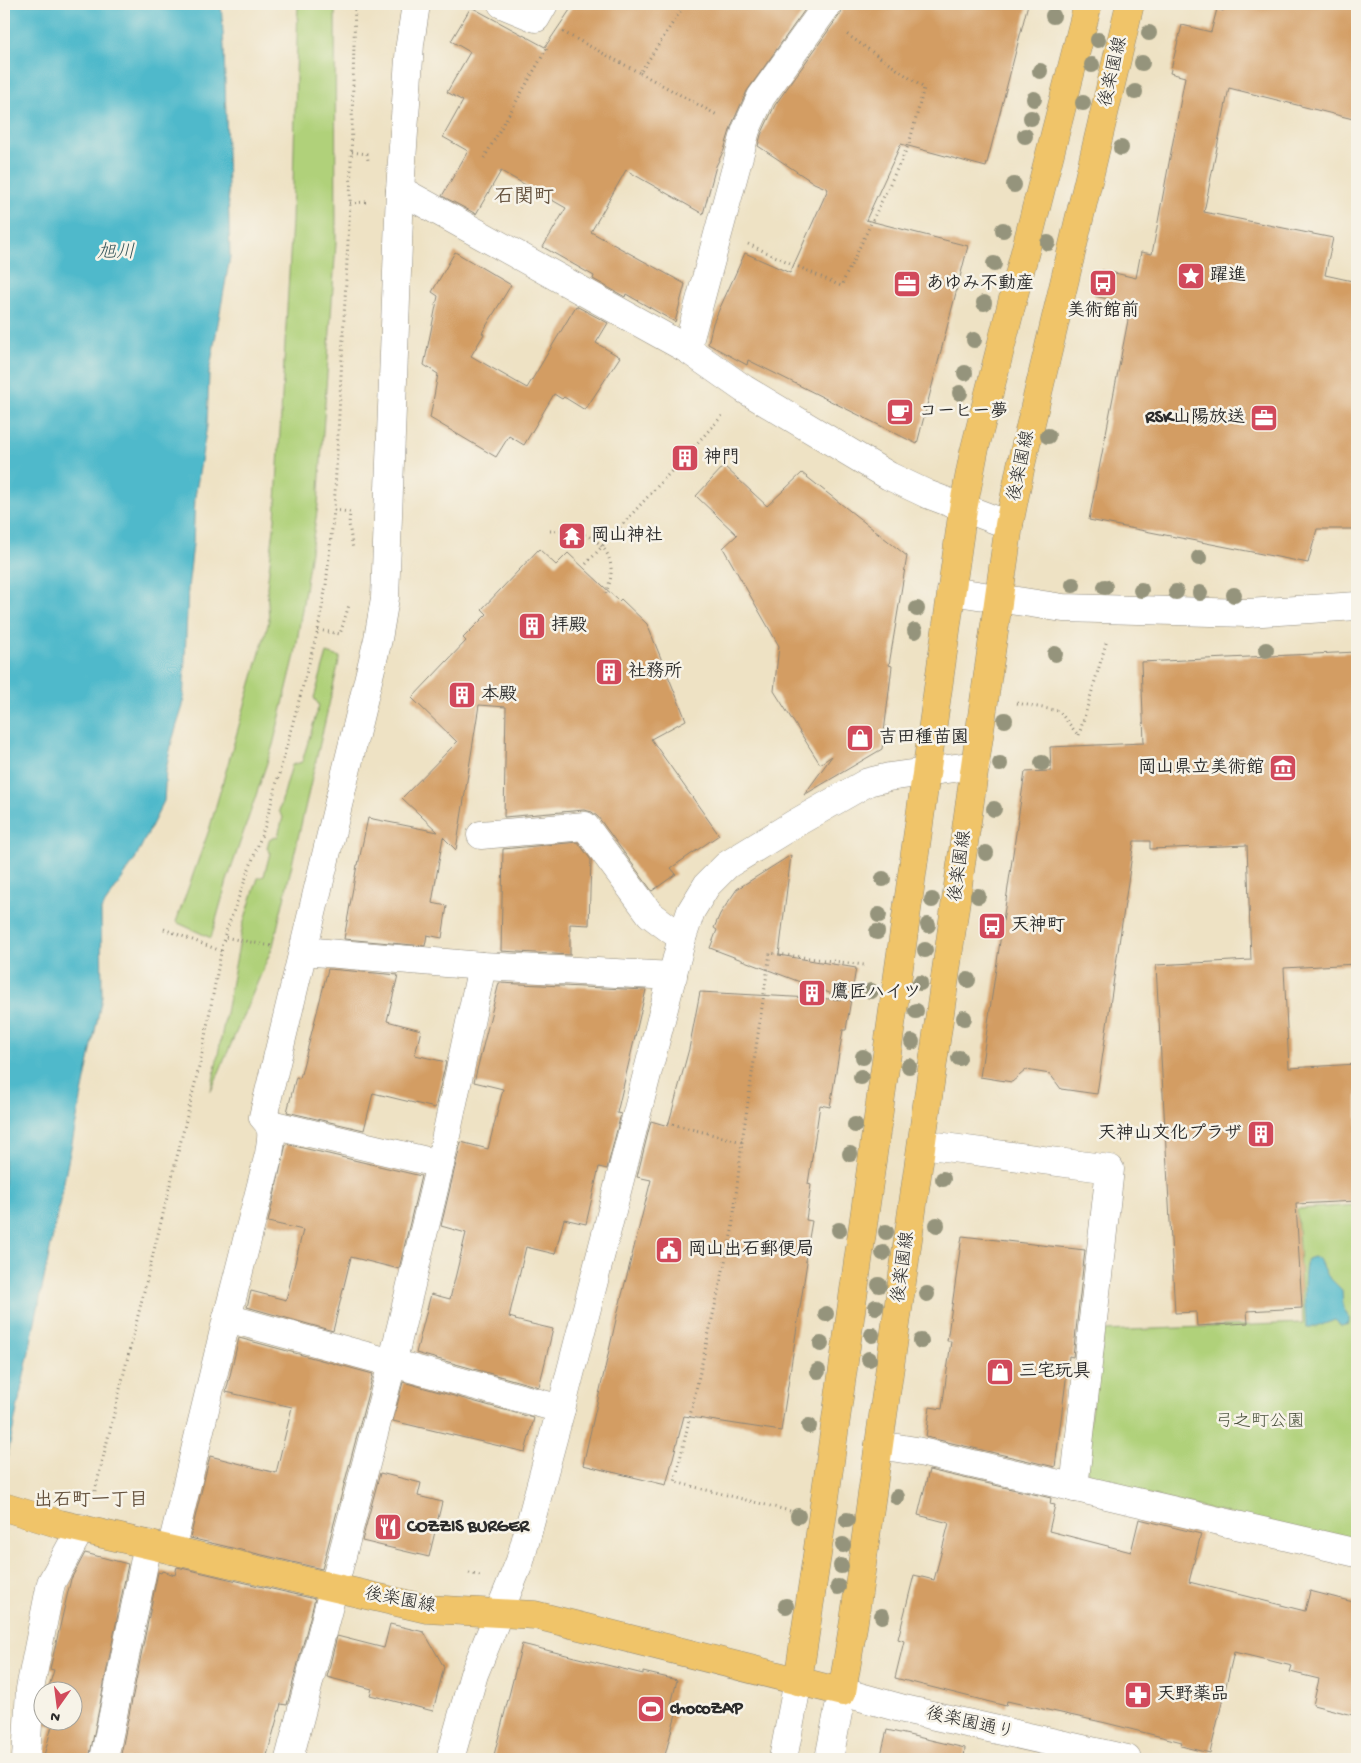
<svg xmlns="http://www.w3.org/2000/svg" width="1361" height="1763" font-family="'Gochi Hand','Klee One',sans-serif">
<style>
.green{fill:#b0d17a;stroke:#6e7e52}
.water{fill:#4fb9cb;stroke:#3d727b}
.building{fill:#d39d64}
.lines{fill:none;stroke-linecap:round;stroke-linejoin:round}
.minor-casing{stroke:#8c8678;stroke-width:29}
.major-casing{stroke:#8c8678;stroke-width:29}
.path{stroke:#8c8678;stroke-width:3;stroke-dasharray:1 4;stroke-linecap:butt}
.minor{stroke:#fff;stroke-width:28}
.major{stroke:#f0c469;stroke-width:28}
.tree{fill:#95947b}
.labels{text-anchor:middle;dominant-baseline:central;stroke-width:5;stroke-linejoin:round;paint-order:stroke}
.street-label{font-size:18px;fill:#2b2b2b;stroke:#f7f3e8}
.poi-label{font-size:18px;font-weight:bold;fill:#2b2b2b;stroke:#f7f3e8;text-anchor:start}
.park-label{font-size:18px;fill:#4c543f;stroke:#f7f3e8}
.water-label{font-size:19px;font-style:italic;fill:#36565b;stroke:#f7f3e8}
.neighbourhood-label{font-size:19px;font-weight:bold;fill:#66533f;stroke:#f7f3e8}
.quarter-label{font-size:20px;font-weight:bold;fill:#66533f;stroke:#f7f3e8}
</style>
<rect width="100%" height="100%" fill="#f7f3e8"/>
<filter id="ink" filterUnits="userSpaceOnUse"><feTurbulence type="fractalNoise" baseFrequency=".02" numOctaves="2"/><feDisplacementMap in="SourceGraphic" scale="10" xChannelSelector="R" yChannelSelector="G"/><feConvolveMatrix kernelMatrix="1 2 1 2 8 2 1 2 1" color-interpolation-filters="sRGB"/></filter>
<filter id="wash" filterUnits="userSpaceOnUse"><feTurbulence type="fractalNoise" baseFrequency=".0096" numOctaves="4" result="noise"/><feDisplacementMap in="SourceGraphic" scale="20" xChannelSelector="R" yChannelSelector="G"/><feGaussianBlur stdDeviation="1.12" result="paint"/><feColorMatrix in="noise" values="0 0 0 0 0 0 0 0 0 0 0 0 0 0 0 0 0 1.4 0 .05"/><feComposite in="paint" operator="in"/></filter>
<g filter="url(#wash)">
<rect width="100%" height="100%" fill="#eee2c4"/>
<g class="green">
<path d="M 298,4 L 335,4 L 335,7 L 336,243 L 318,505 L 295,655 L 273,745 L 227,881 L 211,938 L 176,922 L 209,830 L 269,621 L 267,587 L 275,519 L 292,221 Z"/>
<path d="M 327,653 L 340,657 L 273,946 L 211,1091 L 243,924 L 258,878 L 264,876 L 270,853 L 267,848 L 269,840 L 278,836 L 283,817 L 279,811 L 292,765 L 302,762 L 319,705 L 314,698 Z"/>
<path d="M 1357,1205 L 1357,1544 L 1093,1482 L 1083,1462 L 1104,1331 L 1303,1323 L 1297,1209 Z"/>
</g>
<g class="water">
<path d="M 4,4 L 221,4 L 224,47 L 230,257 L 209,373 L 207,426 L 195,497 L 193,544 L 188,588 L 183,706 L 172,741 L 166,770 L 164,801 L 134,861 L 101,910 L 102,997 L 4,1473 Z"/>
<path d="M 1313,1257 L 1319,1259 L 1326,1274 L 1342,1290 L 1343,1307 L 1349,1318 L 1349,1324 L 1341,1326 L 1335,1320 L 1316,1327 L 1306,1327 C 1305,1304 1302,1282 1307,1259 Z"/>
</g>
<g id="blocks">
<g class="building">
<path d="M 574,4 L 809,4 L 747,91 L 732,124 L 724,150 L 716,166 L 703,214 L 626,170 L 591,232 L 685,284 L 675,322 L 626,294 L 625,297 L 593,279 L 594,276 L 543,247 L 566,208 L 501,171 L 476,214 L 442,196 L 468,151 L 443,137 L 463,101 L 447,92 L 470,52 L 451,41 L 471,7 L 545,47 Z"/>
<path d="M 843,4 L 1028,4 L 986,167 L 901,144 L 866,220 L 968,246 L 917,444 L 748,360 L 747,365 L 708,344 L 713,323 L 745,253 L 790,273 L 828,189 L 814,183 L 758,146 L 761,135 L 775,105 L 841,13 Z"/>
<path d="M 1225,4 L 1357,4 L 1357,120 L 1229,88 L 1204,212 L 1333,238 L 1325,275 L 1357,282 L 1357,529 L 1317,529 L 1308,563 L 1089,520 L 1131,305 L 1095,296 L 1102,270 L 1136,278 L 1141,252 L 1152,254 L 1185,77 L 1170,73 L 1182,25 L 1211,32 L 1217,9 L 1223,11 Z"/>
<path d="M 455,252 L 511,285 L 482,333 L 484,334 L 471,356 L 527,388 L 576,306 L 608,323 L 596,343 L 620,357 L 585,410 L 564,397 L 562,399 L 554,394 L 524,445 L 509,436 L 496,457 L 430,418 L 438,374 L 424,365 L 438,296 L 432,292 Z"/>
<path d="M 724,466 L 767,506 L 802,473 L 907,556 L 889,665 L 892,666 L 882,749 L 804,795 L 832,756 L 820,764 L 774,691 L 779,646 L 723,548 L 737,535 L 696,496 Z"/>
<path d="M 539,549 L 556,565 L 568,553 L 619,601 L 621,599 L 647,624 L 686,720 L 651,739 L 719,835 L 671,868 L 676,874 L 652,891 L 598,817 L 592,812 L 584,810 L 504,817 L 506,707 L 479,705 L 456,850 L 443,837 L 432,903 L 447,906 L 442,938 L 427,935 L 425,946 L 344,939 L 357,865 L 358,865 L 368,818 L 438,832 L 402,798 L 457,742 L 412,698 L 466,641 L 463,638 L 487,614 L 482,609 Z"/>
<path d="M 1357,652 L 1357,964 L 1284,968 L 1289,1068 L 1357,1064 L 1357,1201 L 1296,1204 L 1302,1308 L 1247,1311 L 1248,1323 L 1197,1326 L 1196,1312 L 1175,1313 L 1156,965 L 1251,960 L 1247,845 L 1150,849 L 1150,841 L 1134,841 L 1097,1094 L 1061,1089 L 1050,1074 L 1026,1070 L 1012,1082 L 980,1077 L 1025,772 L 1051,771 L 1050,747 L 1144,743 L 1141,662 Z"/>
<path d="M 578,842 L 591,860 L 589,925 L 570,924 L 570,955 L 501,951 L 503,849 Z"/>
<path d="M 791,855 L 779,955 L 856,968 L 846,1030 L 843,1030 L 830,1107 L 820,1105 L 808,1184 L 811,1185 L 806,1220 L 812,1221 L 805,1261 L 807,1262 L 781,1431 L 684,1416 L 666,1485 L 583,1465 L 618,1311 L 651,1180 L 637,1177 L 651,1121 L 668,1126 L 689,1049 L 700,992 L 848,1000 L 710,948 L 717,930 L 714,928 L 720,914 L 737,889 Z"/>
<path d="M 328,969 L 398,975 L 387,1021 L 421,1030 L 415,1055 L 446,1062 L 435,1108 L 373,1093 L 364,1130 L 287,1112 L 296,1077 L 300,1078 Z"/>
<path d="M 499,983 L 646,990 L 617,1113 L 621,1114 L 607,1169 L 599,1167 L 586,1224 L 564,1219 L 555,1254 L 526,1247 L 509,1317 L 516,1319 L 515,1320 L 553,1329 L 539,1387 L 416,1353 L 431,1294 L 450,1299 L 466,1233 L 441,1226 L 461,1142 L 488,1149 L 503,1089 L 474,1082 Z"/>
<path d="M 286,1144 L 421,1176 L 399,1269 L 351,1257 L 333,1331 L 247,1307 L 251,1291 L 286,1300 L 303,1230 L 268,1222 Z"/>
<path d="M 962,1236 L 1085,1250 L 1073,1357 L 1069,1356 L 1055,1467 L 926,1437 L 930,1407 L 942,1409 L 951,1341 L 947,1341 Z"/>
<path d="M 239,1338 L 373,1374 L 322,1569 L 190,1538 L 210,1456 L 276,1473 L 292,1407 L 226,1392 Z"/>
<path d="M 403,1382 L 534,1418 L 525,1452 L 393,1421 Z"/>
<path d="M 929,1470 L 1051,1498 L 1050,1504 L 1055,1505 L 1049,1531 L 1131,1552 L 1139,1519 L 1201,1534 L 1189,1582 L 1305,1611 L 1310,1591 L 1357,1603 L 1357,1716 L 1313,1705 L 1319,1679 L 1290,1672 L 1292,1666 L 1234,1652 L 1210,1753 L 1181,1746 L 1182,1742 L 1106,1723 L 1007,1701 L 1006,1706 L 895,1678 L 904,1641 L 898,1639 L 914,1575 L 934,1580 L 949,1523 L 918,1515 Z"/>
<path d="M 380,1473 L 421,1483 L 418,1496 L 442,1502 L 429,1557 L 362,1541 Z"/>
<path d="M 85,1553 L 128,1564 L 89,1759 L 43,1759 L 52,1726 L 44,1724 L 44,1720 L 72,1720 L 72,1690 L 48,1690 L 54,1670 L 50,1669 L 71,1579 Z"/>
<path d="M 177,1567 L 315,1599 L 287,1705 L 281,1704 L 266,1759 L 120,1759 L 158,1572 L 161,1573 L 162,1571 L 175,1575 Z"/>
<path d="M 390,1624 L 424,1632 L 444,1667 L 433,1711 L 370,1695 L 372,1689 L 327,1677 L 337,1636 L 384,1648 Z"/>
<path d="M 522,1644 L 643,1674 L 643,1672 L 677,1680 L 671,1705 L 678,1706 L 664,1759 L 493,1759 Z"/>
<path d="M 887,1730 L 965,1748 L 964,1759 L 880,1759 Z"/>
</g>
</g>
</g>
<g filter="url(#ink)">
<use href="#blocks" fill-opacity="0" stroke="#8c8678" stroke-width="1"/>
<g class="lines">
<g class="minor-casing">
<g id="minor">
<path d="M 502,4 L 536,18 L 544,4"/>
<path d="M 400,190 L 687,349 L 744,389 L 889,476 L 927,494 L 1009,525"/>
<path d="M 687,349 L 746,130 L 761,97 L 828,4"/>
<path d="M 951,591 L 1063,608 L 1248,613 L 1357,606"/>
<path d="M 481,835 L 585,826 L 650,914 L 682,938"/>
<path d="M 303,951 L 482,966 L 673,976"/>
<path d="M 271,1124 L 440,1164"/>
<path d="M 922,1144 L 1110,1169 L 1074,1488"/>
<path d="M 227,1318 L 561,1409"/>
<path d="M 879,1445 L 916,1451 L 1357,1553"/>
<path d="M 171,1550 L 227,1318 L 269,1154 C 271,1138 275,1129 263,1117 L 378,639 L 385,598 L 400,190 L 410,44 L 416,4"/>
<path d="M 26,1759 L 30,1689 L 51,1583 L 81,1528"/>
<path d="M 104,1759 L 148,1544"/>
<path d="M 289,1759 L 392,1364 L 440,1164 L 482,966"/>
<path d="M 450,1759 L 474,1674 L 520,1561 L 561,1409 L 682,938 L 691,911 L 707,885 L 727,865 L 794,824 L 868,782 L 889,777 L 976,765"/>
<path d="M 783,1759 L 798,1681"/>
<path d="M 829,1759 L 842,1692 L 904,1709 L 1127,1759"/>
</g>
</g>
<g class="major-casing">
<g id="major">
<path d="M 4,1507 L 60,1524 L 427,1609 L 535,1615 L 842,1692 L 854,1621 L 1009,525 L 1021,465 L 1130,4"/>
<path d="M 798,1681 L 817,1555 L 963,509 L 974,452 L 1088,4"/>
</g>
</g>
<g class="path">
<path d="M 563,32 L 640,73 L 685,4"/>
<path d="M 640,73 L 719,116"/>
<path d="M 352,152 L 367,154 L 368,160"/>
<path d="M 484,158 L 547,48"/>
<path d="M 350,203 L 366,202 L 366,201"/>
<path d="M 748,244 L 841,286 L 909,144 L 924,88 L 845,33"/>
<path d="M 334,510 L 350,512 L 349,524 L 353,550"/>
<path d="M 550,531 C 556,531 563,530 570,531 C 593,534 613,549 611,574 C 611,580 608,587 606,593"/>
<path d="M 586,564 L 723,415"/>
<path d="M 318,630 L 340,634 L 349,605"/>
<path d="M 1017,703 L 1059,711 L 1078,735"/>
<path d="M 1079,735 L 1107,640"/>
<path d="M 164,929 L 221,951"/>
<path d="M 271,946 L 224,937 L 265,826 L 318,630 L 326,585 L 334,510 L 350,203 L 355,4"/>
<path d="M 668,1123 L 742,1142"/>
<path d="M 95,1491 L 200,1063 L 224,937"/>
<path d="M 790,1511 L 675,1482 L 732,1231 L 742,1142 L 770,953 L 864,965"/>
<path d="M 469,1573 L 480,1576"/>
</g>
<use href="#minor" class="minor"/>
<use href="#major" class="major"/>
</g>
<g class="tree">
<circle cx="1053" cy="16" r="8"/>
<circle cx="1149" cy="33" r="8"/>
<circle cx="1098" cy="40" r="8"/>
<circle cx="1142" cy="63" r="8"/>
<circle cx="1092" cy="65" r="8"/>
<circle cx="1040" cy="71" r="8"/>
<circle cx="1135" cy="92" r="8"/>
<circle cx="1034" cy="99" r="8"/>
<circle cx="1083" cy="103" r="8"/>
<circle cx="1031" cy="118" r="8"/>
<circle cx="1025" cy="136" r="8"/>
<circle cx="1121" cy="148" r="8"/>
<circle cx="1014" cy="185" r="8"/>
<circle cx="1003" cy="230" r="8"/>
<circle cx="1048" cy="243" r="8"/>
<circle cx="994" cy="264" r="8"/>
<circle cx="984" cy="303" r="8"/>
<circle cx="974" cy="340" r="8"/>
<circle cx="965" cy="373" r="8"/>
<circle cx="960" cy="393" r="8"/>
<circle cx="1048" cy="436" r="8"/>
<circle cx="1199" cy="558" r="8"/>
<circle cx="1073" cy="585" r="8"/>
<circle cx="1105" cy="587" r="8"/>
<circle cx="1141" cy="590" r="8"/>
<circle cx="1176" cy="592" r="8"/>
<circle cx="1200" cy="593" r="8"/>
<circle cx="1234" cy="595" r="8"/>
<circle cx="917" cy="609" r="8"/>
<circle cx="915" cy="631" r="8"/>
<circle cx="1266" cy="650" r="8"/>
<circle cx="1055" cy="654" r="8"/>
<circle cx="1005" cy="720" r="8"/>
<circle cx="1042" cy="763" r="8"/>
<circle cx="1000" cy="764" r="8"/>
<circle cx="994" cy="809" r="8"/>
<circle cx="986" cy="853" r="8"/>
<circle cx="883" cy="879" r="8"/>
<circle cx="978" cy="896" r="8"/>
<circle cx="932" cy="900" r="8"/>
<circle cx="879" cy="915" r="8"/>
<circle cx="928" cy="925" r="8"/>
<circle cx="877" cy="932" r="8"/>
<circle cx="925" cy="950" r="8"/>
<circle cx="968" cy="980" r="8"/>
<circle cx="920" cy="983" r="8"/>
<circle cx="871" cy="991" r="8"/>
<circle cx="916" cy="1011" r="8"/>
<circle cx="964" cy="1018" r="8"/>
<circle cx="912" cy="1042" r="8"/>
<circle cx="863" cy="1057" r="8"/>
<circle cx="959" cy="1058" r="8"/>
<circle cx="909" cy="1066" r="8"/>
<circle cx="861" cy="1077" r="8"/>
<circle cx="855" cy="1125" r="8"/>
<circle cx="850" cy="1154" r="8"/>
<circle cx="943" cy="1179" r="8"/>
<circle cx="937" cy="1225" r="8"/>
<circle cx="839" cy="1230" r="8"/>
<circle cx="886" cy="1232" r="8"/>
<circle cx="883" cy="1253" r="8"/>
<circle cx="879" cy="1285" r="8"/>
<circle cx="927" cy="1294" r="8"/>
<circle cx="876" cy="1307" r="8"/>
<circle cx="826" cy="1314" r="8"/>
<circle cx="872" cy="1335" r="8"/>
<circle cx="921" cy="1341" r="8"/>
<circle cx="821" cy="1344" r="8"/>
<circle cx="869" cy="1359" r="8"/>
<circle cx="818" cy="1371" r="8"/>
<circle cx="809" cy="1426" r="8"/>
<circle cx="897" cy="1497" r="8"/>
<circle cx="798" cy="1516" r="8"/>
<circle cx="847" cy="1520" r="8"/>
<circle cx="843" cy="1545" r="8"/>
<circle cx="841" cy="1566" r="8"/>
<circle cx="838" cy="1587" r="8"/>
<circle cx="786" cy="1606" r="8"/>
<circle cx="882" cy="1616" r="8"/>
</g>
</g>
<defs>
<g id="sight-square" transform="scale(1.4375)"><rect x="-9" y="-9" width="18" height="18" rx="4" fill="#d1495b" stroke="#f7f3e8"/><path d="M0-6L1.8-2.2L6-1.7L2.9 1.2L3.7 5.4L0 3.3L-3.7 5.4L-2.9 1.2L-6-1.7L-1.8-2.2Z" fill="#fff"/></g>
<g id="bus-square" transform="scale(1.4375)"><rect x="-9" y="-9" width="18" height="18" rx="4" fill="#d1495b" stroke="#f7f3e8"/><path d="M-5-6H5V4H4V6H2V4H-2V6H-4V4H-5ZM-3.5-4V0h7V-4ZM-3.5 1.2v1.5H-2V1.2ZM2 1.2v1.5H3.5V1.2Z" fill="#fff"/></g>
<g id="office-square" transform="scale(1.4375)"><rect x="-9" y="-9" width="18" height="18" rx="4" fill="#d1495b" stroke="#f7f3e8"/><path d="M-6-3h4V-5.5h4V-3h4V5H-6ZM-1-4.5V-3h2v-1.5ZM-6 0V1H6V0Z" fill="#fff"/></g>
<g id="cafe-square" transform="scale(1.4375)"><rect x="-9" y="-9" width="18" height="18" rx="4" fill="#d1495b" stroke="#f7f3e8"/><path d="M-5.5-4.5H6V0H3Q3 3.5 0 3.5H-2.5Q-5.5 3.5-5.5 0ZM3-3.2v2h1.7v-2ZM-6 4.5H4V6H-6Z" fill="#fff"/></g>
<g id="building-square" transform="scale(1.4375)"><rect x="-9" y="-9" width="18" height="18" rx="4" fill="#d1495b" stroke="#f7f3e8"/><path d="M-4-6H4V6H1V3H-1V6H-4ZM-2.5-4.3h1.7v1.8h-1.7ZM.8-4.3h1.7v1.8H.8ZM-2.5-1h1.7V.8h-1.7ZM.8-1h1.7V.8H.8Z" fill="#fff"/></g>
<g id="temple-square" transform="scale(1.4375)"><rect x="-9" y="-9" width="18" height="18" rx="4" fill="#d1495b" stroke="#f7f3e8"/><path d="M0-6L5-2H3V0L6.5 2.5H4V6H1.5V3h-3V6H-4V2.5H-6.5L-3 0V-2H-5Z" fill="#fff"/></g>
<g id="shop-square" transform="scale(1.4375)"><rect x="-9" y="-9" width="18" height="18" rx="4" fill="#d1495b" stroke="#f7f3e8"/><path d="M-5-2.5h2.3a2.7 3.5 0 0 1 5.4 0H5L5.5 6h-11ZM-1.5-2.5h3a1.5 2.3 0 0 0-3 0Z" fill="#fff"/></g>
<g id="museum-square" transform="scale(1.4375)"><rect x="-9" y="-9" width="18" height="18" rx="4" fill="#d1495b" stroke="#f7f3e8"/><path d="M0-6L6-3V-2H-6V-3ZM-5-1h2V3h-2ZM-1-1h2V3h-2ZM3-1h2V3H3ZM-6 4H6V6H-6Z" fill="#fff"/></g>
<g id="civic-square" transform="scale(1.4375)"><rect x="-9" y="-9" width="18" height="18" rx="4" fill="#d1495b" stroke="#f7f3e8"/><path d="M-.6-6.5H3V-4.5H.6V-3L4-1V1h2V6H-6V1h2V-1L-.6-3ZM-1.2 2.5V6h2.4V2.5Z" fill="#fff"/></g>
<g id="restaurant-square" transform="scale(1.4375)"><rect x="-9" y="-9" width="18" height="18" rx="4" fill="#d1495b" stroke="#f7f3e8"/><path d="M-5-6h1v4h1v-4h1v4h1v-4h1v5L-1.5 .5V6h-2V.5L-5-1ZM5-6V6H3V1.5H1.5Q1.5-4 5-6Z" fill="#fff"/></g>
<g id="pharmacy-square" transform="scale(1.4375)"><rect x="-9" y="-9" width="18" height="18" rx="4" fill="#d1495b" stroke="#f7f3e8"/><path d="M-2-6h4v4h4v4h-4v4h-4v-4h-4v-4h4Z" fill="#fff"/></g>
<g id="stadium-square" transform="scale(1.4375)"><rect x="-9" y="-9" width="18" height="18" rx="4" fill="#d1495b" stroke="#f7f3e8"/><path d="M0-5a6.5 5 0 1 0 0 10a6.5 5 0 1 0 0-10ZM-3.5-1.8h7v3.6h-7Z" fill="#fff"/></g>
</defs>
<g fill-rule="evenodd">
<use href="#sight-square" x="1191" y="276"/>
<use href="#bus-square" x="1103" y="283"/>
<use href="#office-square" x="907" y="284"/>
<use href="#cafe-square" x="900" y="412"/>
<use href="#office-square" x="1264" y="418"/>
<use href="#building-square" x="685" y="458"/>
<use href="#temple-square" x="572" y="536"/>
<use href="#building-square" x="532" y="626"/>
<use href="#building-square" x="609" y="672"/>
<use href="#building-square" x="462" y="695"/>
<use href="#shop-square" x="860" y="738"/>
<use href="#museum-square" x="1283" y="768"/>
<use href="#bus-square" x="992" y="926"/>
<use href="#building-square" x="812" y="993"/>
<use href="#building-square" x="1261" y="1134"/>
<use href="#civic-square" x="669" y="1250"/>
<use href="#shop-square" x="1000" y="1372"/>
<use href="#restaurant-square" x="388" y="1527"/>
<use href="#pharmacy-square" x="1138" y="1695"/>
<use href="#stadium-square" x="651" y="1709"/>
</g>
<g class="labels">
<g class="street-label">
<text transform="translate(1114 72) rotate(-77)">後楽園線</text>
<text transform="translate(1022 466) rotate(-78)">後楽園線</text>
<text transform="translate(961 866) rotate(-82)">後楽園線</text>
<text transform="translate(904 1267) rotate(-82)">後楽園線</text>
<text transform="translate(400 1601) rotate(11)">後楽園線</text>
<text transform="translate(970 1724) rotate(13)">後楽園通り</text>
</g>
<g class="poi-label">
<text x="1210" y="276">躍進</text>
<text x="926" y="284">あゆみ不動産</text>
<text x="1103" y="311" text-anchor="middle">美術館前</text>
<text x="919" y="412">コーヒー夢</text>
<text x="1245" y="418" text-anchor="end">RSK山陽放送</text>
<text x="704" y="458">神門</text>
<text x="591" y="536">岡山神社</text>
<text x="551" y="626">拝殿</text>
<text x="628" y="672">社務所</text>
<text x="481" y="695">本殿</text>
<text x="879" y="738">吉田種苗園</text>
<text x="1264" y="768" text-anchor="end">岡山県立美術館</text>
<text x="1011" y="926">天神町</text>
<text x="831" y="993">鷹匠ハイツ</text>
<text x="1242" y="1134" text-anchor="end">天神山文化プラザ</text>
<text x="688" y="1250">岡山出石郵便局</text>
<text x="1019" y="1372">三宅玩具</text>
<text x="407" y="1527">COZZIS BURGER</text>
<text x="1157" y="1695">天野薬品</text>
<text x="670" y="1709">chocoZAP</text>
</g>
<g class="park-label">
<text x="1260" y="1422">弓之町公園</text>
</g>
<g class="water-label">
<text x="116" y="253">旭川</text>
</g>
<g class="neighbourhood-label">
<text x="91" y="1501">出石町一丁目</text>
</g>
<g class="quarter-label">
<text x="524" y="198">石関町</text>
</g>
</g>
<rect width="1361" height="1763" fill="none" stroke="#f7f3e8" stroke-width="20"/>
<g transform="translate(58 1706) rotate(194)"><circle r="24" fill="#f7f3e8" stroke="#a5a39c"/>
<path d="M0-4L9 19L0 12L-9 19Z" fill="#d1495b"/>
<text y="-8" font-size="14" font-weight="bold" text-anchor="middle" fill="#2b2b2b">N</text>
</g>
</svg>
